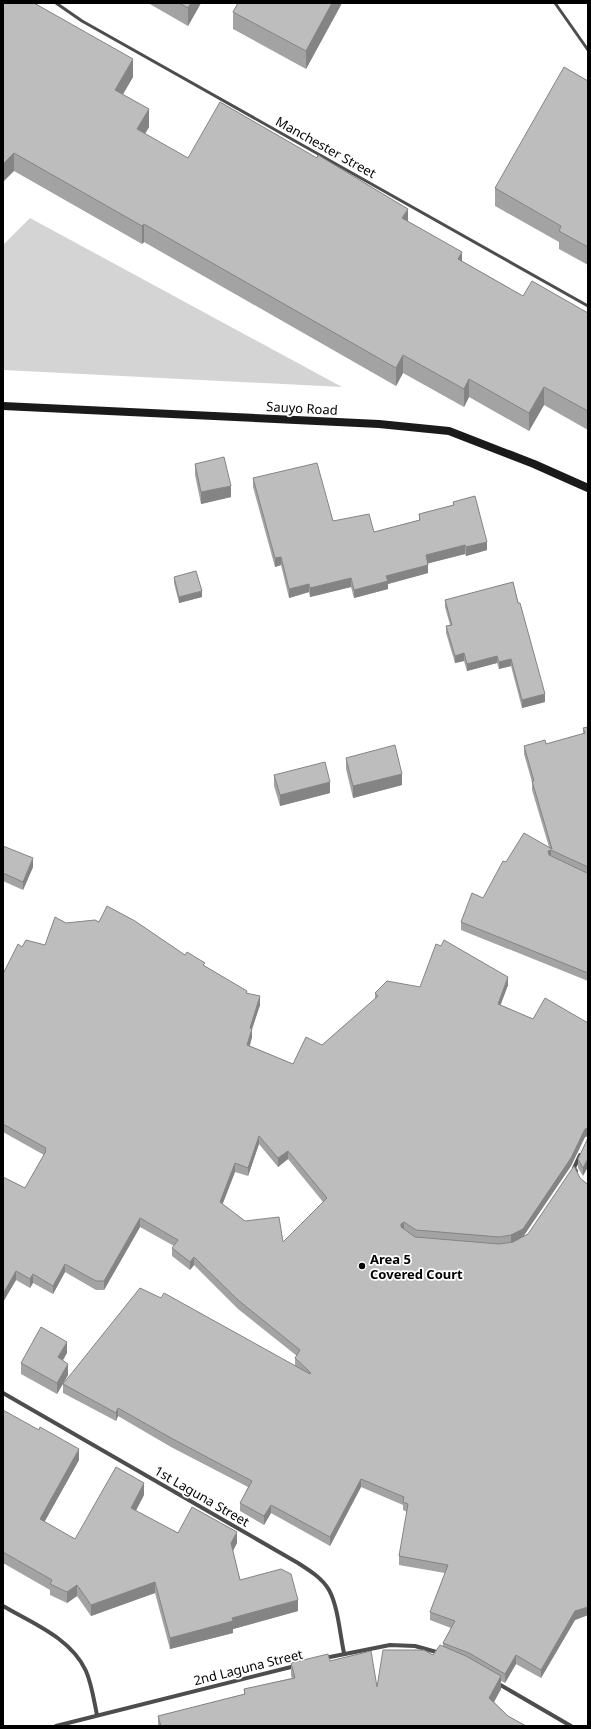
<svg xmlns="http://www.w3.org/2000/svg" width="591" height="1729" font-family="'Noto Sans',sans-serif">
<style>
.green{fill:#d4d4d4}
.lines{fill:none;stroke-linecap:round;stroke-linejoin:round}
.lane{stroke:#4d4d4d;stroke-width:3}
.street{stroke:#4d4d4d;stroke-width:4}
.secondary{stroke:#1a1a1a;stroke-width:8}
.wall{fill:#a3a3a3;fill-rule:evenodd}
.shaded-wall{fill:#848484}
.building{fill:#bdbdbd;stroke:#848484;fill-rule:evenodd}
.poi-dot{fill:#000;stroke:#fff;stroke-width:1.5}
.labels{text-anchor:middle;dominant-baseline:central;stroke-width:3.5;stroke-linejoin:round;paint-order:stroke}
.street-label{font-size:13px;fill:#000;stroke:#fff}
.poi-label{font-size:13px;font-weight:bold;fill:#000;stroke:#fff;text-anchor:start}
</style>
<rect width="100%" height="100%" fill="#fff"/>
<path class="green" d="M 30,218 L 342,387 L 3,370 L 3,245 Z"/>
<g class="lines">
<g class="lane">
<path d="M 56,3 L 82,21 L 588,306"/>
<path d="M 555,3 L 588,50"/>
</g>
<g class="street">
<path d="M 576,1171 L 574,1168 L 580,1155"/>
<path d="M 3,1393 L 298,1563 C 309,1570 322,1578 329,1590 C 338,1606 340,1635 344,1653"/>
<path d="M 3,1606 C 32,1623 71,1638 86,1671 C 92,1685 94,1701 97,1715"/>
<path d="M 325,1658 L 390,1645 L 415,1646 L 440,1653"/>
<path d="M 497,1683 L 571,1726"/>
<path d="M 56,1726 L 295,1666"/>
</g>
<path class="secondary" d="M 3,406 L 379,424 L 449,431 L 534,464 L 588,488"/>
</g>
<g class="wall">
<path d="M 3,3 L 38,3 L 37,5 L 133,77 L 123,94 L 149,127 L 145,134 L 188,158 L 408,222 L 462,261 L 523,296 L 588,313 L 588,430 L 544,405 L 529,431 L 469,397 L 464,407 L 403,373 L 396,386 L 144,242 L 142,244 L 14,171 Z"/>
<path d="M 148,3 L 201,3 L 188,26 Z"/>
<path d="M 238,3 L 342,3 L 306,69 L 233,29 L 233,12 Z"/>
<path d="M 588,81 L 588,265 L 559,249 L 559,242 L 495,206 L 495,188 Z"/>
<path d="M 195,464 L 231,497 L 201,504 L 195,475 Z"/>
<path d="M 253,478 L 333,521 L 374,532 L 419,520 L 419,514 L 453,505 L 453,502 L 487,550 L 466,556 L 465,554 L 428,563 L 428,573 L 388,584 L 388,589 L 354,598 L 351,587 L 310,597 L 309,592 L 289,598 L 281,565 L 275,567 L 253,487 Z"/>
<path d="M 174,577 L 202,597 L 179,603 L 174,583 Z"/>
<path d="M 513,582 L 545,702 L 522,708 L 511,666 L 499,669 L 497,663 L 467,671 L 464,661 L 455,663 L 446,633 L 446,626 L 450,625 L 445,607 L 445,600 Z"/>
<path d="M 588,727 L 588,981 L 461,930 L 461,922 L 483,898 L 506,862 L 549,847 L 532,790 L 532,782 L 524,754 L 524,746 L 546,744 L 583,734 L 583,728 Z"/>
<path d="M 346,758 L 402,785 L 353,798 L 346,769 Z"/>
<path d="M 274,775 L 330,793 L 280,806 L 274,786 Z"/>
<path d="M 3,846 L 33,867 L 23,890 L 3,881 Z"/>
<path d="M 99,922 L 185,955 L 205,966 L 247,993 L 260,1005 L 252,1029 L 252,1037 L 250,1046 L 293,1064 L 322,1045 L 375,999 L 375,993 L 420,987 L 508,985 L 500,1005 L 533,1019 L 588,1023 L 588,1136 L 585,1137 L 571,1166 L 523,1236 L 528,1234 L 580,1178 L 586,1183 L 588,1184 L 588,1615 L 575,1620 L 541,1678 L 516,1664 L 505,1683 L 501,1681 L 501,1689 L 494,1702 L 508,1716 L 526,1726 L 158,1726 L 158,1716 L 244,1694 L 244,1689 L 292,1678 L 291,1676 L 291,1663 L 330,1661 L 377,1687 L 433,1655 L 443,1646 L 443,1643 L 451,1628 L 430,1620 L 430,1612 L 445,1573 L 399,1565 L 399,1556 L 407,1512 L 403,1510 L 403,1505 L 361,1487 L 330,1546 L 271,1513 L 264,1525 L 240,1511 L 240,1503 L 248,1487 L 171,1447 L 118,1416 L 116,1421 L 63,1393 L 63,1384 L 295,1366 L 295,1358 L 297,1356 L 238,1309 L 194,1265 L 190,1270 L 172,1256 L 172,1248 L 174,1246 L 140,1227 L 104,1290 L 96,1290 L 65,1272 L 53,1294 L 33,1283 L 30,1288 L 16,1280 L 3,1302 L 3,1177 L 25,1188 L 44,1155 L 3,1132 L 3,974 L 22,947 L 45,945 L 66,923 ZM 259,1144 L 278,1167 L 288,1159 L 323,1202 L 283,1242 L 245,1221 L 222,1204 L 235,1172 L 248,1176 Z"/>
<path d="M 588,1138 L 583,1176 L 578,1168 L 578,1159 Z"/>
<path d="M 67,1353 L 63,1360 L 68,1375 L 57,1394 L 21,1374 L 21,1363 Z"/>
<path d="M 3,1410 L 79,1460 L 44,1522 L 75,1539 L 144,1495 L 136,1511 L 178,1533 L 237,1543 L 233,1551 L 240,1580 L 298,1611 L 233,1629 L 233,1633 L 170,1649 L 155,1593 L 91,1616 L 77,1596 L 67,1603 L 50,1595 L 50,1590 L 3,1563 Z"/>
</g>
<g class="shaded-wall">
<path d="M 191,3 L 201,3 L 188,26 L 188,8 Z"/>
<path d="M 332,3 L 342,3 L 306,69 L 306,51 Z"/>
<path d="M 133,59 L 133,77 L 115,108 L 115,90 Z"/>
<path d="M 149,109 L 149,127 L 137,147 L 137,129 Z"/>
<path d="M 14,153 L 14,171 L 3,182 L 3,164 Z"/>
<path d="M 408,209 L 408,227 L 402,218 Z"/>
<path d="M 144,224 L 144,242 L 142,244 L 142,226 Z"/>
<path d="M 462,252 L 462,270 L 458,259 Z"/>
<path d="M 403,355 L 403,373 L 396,386 L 396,368 Z"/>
<path d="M 469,379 L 469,397 L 464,407 L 464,389 Z"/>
<path d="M 544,387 L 544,405 L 529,431 L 529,413 Z"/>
<path d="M 231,486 L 231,497 L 201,504 L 201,492 Z"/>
<path d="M 487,542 L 487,550 L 466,556 L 466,547 Z"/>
<path d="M 465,545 L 465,554 L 426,564 L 426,555 Z"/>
<path d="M 281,557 L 281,565 L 275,567 L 275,558 Z"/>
<path d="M 428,565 L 428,573 L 388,584 L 388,589 L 354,598 L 354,590 L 386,576 Z"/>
<path d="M 351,578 L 351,587 L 310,597 L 310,588 Z"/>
<path d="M 309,584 L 309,592 L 289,598 L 289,589 Z"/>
<path d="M 202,591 L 202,597 L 179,603 L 179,597 Z"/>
<path d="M 464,653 L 464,661 L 455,663 L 455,656 Z"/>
<path d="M 497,656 L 497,663 L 467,671 L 467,664 Z"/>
<path d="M 511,659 L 511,666 L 499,669 L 499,662 Z"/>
<path d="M 545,694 L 545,702 L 522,708 L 522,700 Z"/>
<path d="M 402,774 L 402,785 L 353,798 L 353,786 Z"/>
<path d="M 330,782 L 330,793 L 280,806 L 280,795 Z"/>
<path d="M 551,850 L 551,858 L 548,859 L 548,851 Z"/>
<path d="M 33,858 L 33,867 L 23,890 L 23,882 Z"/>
<path d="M 508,977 L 508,985 L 498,1012 L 498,1004 Z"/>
<path d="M 260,996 L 260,1005 L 252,1029 L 252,1037 L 247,1054 L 247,1045 L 250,1028 Z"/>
<path d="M 588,1128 L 588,1136 L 585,1137 L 571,1166 L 523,1237 L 511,1244 L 511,1235 L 585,1129 Z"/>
<path d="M 259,1136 L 259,1144 L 248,1176 L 248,1168 Z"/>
<path d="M 288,1151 L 288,1159 L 278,1167 L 278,1158 Z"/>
<path d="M 588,1158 L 588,1167 L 583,1176 L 583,1168 Z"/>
<path d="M 235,1163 L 235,1172 L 220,1211 L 220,1202 Z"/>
<path d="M 140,1218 L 140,1227 L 104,1290 L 104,1281 Z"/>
<path d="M 404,1222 L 404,1231 L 401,1232 L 401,1224 Z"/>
<path d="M 194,1257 L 194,1265 L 190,1270 L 190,1262 Z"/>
<path d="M 65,1264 L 65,1272 L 53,1294 L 53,1286 Z"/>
<path d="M 16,1271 L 16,1280 L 3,1302 L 3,1294 Z"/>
<path d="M 33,1274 L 33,1283 L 30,1288 L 30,1279 Z"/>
<path d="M 67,1342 L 67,1353 L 58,1368 L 58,1357 Z"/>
<path d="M 68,1364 L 68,1375 L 57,1394 L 57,1383 Z"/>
<path d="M 118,1408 L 118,1416 L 116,1421 L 116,1413 Z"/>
<path d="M 79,1449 L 79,1460 L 40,1530 L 40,1519 Z"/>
<path d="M 361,1479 L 361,1487 L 330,1546 L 330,1537 Z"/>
<path d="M 144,1483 L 144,1495 L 131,1519 L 131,1508 Z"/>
<path d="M 271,1505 L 271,1513 L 264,1525 L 264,1516 Z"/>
<path d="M 237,1532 L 237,1543 L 231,1554 L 231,1543 Z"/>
<path d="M 155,1582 L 155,1593 L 91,1616 L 91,1605 Z"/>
<path d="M 77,1585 L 77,1596 L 67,1603 L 67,1592 Z"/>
<path d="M 298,1600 L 298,1611 L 233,1629 L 233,1633 L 170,1649 L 170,1638 L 232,1618 Z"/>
<path d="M 588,1607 L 588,1615 L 575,1620 L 541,1678 L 541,1670 L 575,1611 Z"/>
<path d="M 516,1655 L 516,1664 L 505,1683 L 505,1674 Z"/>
<path d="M 501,1676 L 501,1689 L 489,1711 L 489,1698 Z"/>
</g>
<g class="building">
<path d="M 3,3 L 34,3 L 133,59 L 115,90 L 149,109 L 137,129 L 188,158 L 220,102 L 317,158 L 318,155 L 408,209 L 402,218 L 462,252 L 458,259 L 523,296 L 532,281 L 588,313 L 588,411 L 544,387 L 529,413 L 469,379 L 464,389 L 403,355 L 396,368 L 144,224 L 142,226 L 14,153 L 3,164 Z"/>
<path d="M 179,3 L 191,3 L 188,8 Z"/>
<path d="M 238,3 L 332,3 L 306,51 L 233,12 Z"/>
<path d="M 564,67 L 588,81 L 588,247 L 559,231 L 561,226 L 495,188 Z"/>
<path d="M 224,457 L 231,486 L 201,492 L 195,464 Z"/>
<path d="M 317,463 L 333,521 L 369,514 L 374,532 L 420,520 L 419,514 L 454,505 L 453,502 L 475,496 L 487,542 L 466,547 L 465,545 L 426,555 L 428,565 L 386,576 L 388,581 L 354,590 L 351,578 L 310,588 L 309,584 L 289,589 L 281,557 L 275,558 L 253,478 Z"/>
<path d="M 196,571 L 202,591 L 179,597 L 174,577 Z"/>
<path d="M 513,582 L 518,603 L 520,603 L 545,694 L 522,700 L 511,659 L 499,662 L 497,656 L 467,664 L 464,653 L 455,656 L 446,626 L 452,625 L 445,600 Z"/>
<path d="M 588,727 L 588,867 L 551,850 L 548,851 L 549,855 L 587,873 L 588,873 L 588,973 L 461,922 L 472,893 L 483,898 L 503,861 L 506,862 L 524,833 L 552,849 L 532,781 L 534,781 L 524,746 L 545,740 L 546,744 L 585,733 L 583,728 Z"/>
<path d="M 395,745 L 402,774 L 353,786 L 346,758 Z"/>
<path d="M 325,762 L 330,782 L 280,795 L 274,775 Z"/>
<path d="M 3,846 L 33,858 L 23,882 L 3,873 Z"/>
<path d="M 107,906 L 135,921 L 185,955 L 187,952 L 205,963 L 203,965 L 247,991 L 246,993 L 260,996 L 250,1028 L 252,1029 L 247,1045 L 293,1064 L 306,1037 L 322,1045 L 378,996 L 375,993 L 387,981 L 420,987 L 436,944 L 441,946 L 444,940 L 508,977 L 498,1004 L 533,1019 L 545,998 L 588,1023 L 588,1128 L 585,1129 L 571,1158 L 523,1229 L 511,1235 L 499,1237 L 416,1230 L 404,1222 L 401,1224 L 401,1227 L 415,1237 L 499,1244 L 513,1242 L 528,1234 L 574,1166 L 580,1178 L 586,1183 L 588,1184 L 588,1607 L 575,1611 L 541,1670 L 516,1655 L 505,1674 L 469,1653 L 443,1643 L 455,1621 L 430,1612 L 448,1565 L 399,1556 L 408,1504 L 403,1502 L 404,1497 L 361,1479 L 330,1537 L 271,1505 L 264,1516 L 240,1503 L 252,1481 L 171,1438 L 118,1408 L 116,1413 L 63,1384 L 140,1288 L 161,1298 L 164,1293 L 310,1374 L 311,1373 L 295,1358 L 300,1350 L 238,1300 L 194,1257 L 190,1262 L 172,1248 L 178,1240 L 140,1218 L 104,1281 L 96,1281 L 65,1264 L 53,1286 L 33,1274 L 30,1279 L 16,1271 L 3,1294 L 3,1177 L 25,1188 L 46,1151 L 45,1149 L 46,1148 L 3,1124 L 3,974 L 18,944 L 22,947 L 26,940 L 45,945 L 55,917 L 66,923 L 95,920 L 99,922 ZM 259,1136 L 278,1158 L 288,1151 L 327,1198 L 283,1242 L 279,1217 L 245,1221 L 220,1202 L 235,1163 L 248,1168 Z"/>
<path d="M 588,1138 L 588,1158 L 583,1168 L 578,1159 Z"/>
<path d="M 41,1327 L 67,1342 L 58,1357 L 68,1364 L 57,1383 L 21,1363 Z"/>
<path d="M 3,1410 L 39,1430 L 40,1427 L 79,1449 L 40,1519 L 75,1539 L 116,1467 L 144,1483 L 131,1508 L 178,1533 L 192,1507 L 237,1532 L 231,1543 L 240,1580 L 281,1569 L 291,1574 L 298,1600 L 232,1618 L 233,1621 L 170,1638 L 155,1582 L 91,1605 L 77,1585 L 67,1592 L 50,1584 L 52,1580 L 3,1552 Z"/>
<path d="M 440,1645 L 466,1656 L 501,1676 L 489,1698 L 508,1716 L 526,1726 L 161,1726 L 158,1716 L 245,1694 L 244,1689 L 295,1678 L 291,1663 L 328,1654 L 330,1661 L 371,1651 L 377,1687 L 383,1650 L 424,1650 L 433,1655 Z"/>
</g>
<circle class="poi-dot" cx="362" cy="1266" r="4"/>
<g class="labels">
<g class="street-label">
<text transform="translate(326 147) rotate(29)">Manchester Street</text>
<text transform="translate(302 408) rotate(3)">Sauyo Road</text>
<text transform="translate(202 1496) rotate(30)">1st Laguna Street</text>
<text transform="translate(248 1667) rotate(-14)">2nd Laguna Street</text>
</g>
<g class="poi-label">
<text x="370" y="1259">Area 5<tspan x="370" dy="15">Covered Court</tspan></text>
</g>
</g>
<rect width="591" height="1729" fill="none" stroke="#000000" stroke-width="8"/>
</svg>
